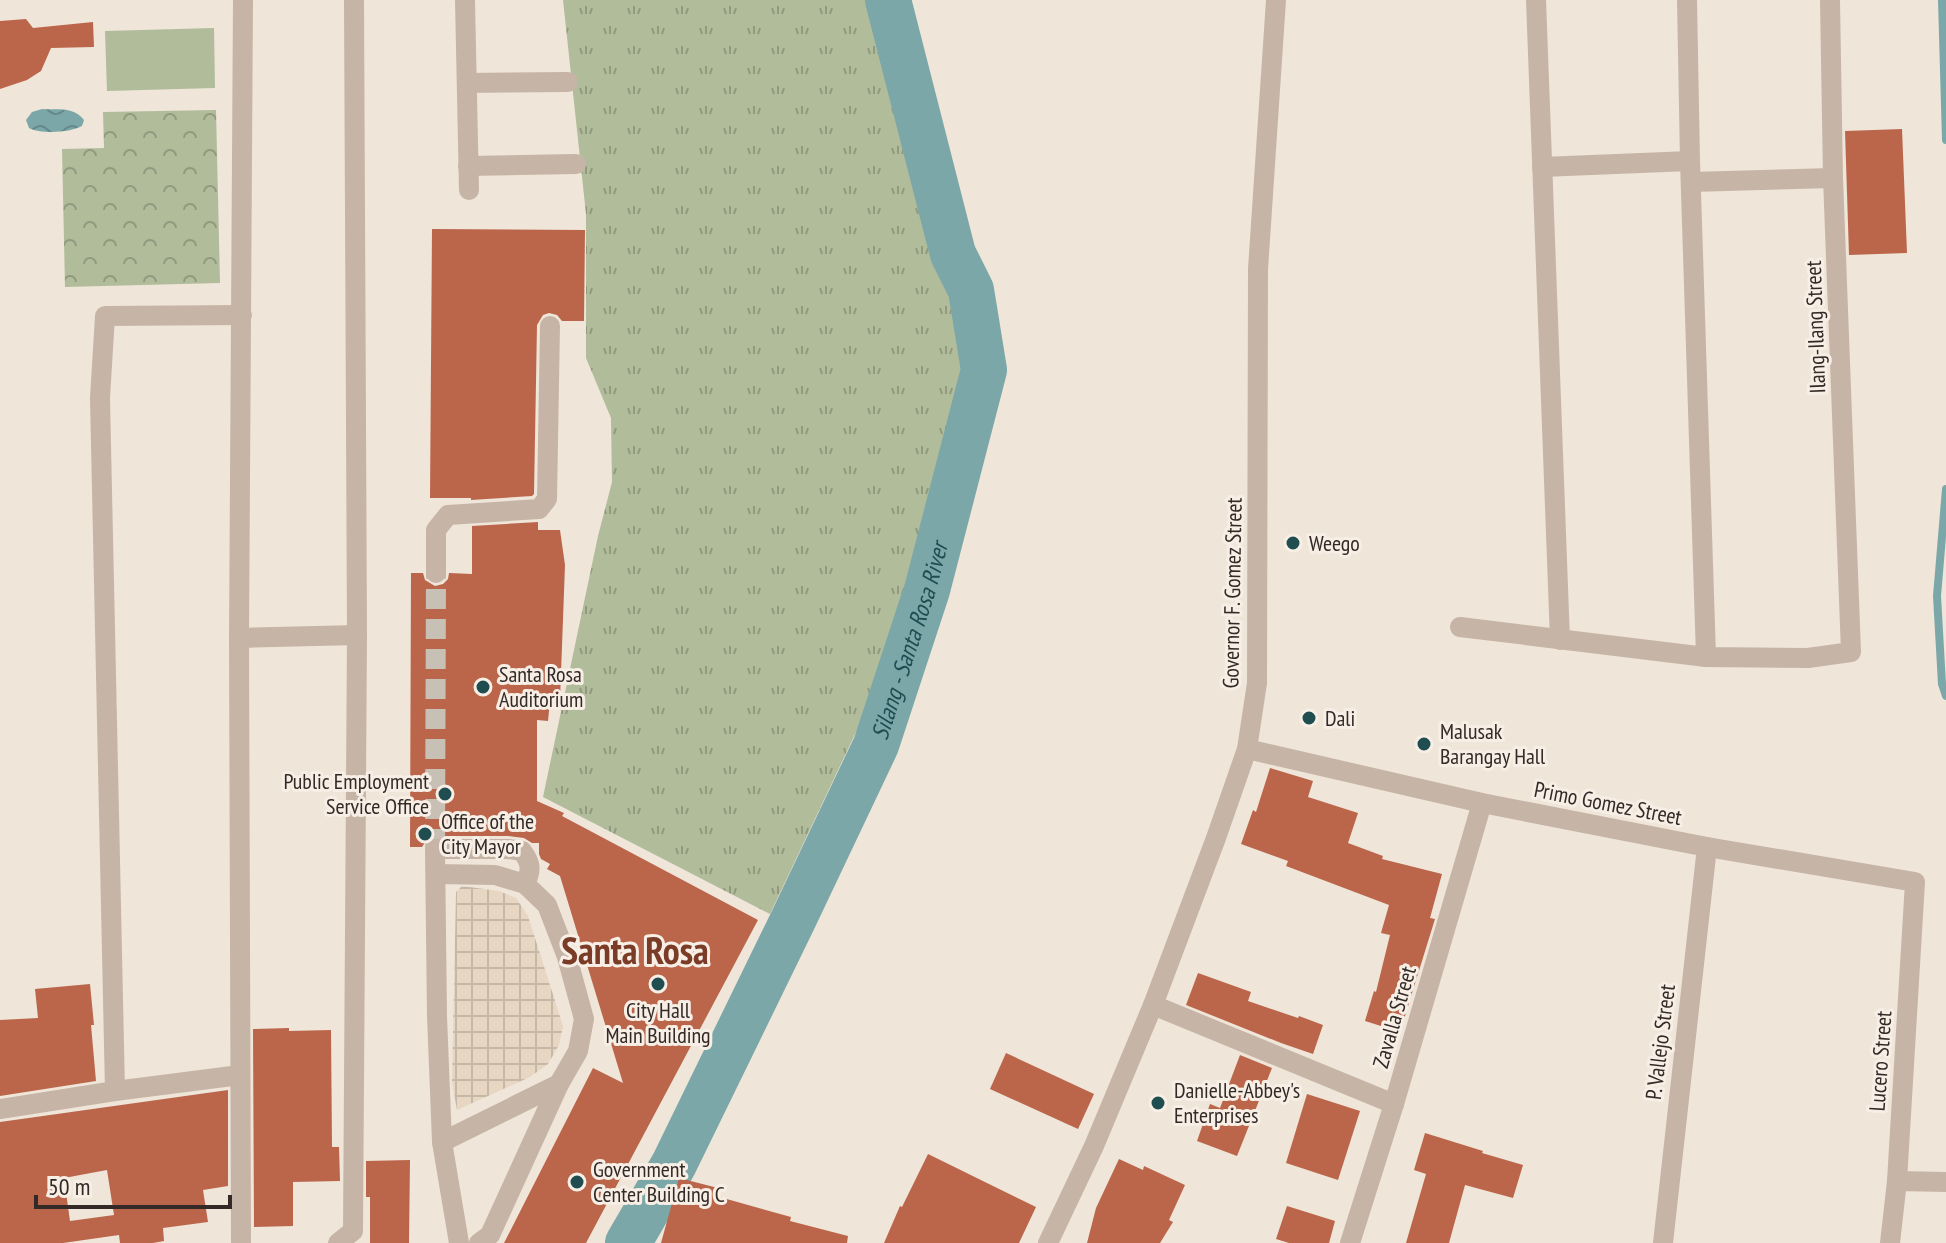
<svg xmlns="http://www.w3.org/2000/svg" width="1946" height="1243" font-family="'PT Sans Narrow',sans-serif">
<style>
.grass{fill:url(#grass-tufts)}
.forest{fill:url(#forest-crowns)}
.pitch{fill:#b1bc9b}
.plaza{fill:url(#plaza-grid)}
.water{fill:url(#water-waves)}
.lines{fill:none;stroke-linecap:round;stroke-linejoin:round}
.stream{stroke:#7ba7a9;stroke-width:8}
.river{stroke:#7ba7a9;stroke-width:46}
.building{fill:#bb664b;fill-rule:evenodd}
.minor-tunnel{stroke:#c9c0b5;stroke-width:20;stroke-dasharray:20 10;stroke-linecap:butt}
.minor{stroke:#c6b5a7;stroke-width:20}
.poi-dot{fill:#204d50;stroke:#f7efe5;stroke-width:3}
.labels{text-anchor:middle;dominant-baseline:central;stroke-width:6;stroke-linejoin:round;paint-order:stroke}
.street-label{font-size:22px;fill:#332a27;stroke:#f7efe5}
.poi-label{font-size:22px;fill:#332a27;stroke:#f7efe5;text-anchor:start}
.water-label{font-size:24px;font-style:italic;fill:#204d50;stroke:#f7efe5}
.town-label{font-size:38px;font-weight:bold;fill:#7a3b27;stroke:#f7efe5}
</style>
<defs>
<pattern id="grass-tufts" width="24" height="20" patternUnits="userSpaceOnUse" patternTransform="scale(2)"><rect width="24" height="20" fill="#b1bc9b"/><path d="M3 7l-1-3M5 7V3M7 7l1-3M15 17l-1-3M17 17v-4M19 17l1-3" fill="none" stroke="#91997e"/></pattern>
<pattern id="forest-crowns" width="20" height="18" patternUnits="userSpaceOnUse" patternTransform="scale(2)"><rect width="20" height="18" fill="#b1bc9b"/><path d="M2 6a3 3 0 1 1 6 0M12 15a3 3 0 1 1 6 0" fill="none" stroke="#91997e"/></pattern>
<pattern id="plaza-grid" width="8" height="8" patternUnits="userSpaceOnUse" patternTransform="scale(2)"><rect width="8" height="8" fill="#e6d6c2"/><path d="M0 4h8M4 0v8" fill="none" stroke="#c6b8a7"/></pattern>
<pattern id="water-waves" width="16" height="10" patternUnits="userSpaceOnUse" patternTransform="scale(2)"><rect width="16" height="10" fill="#7ba7a9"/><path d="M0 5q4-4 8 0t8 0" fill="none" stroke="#65888a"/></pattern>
</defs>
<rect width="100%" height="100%" fill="#efe5d9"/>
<path class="grass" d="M 563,0 L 879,0 L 925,190 L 931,246 L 953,300 L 968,369 L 929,514 L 909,620 L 770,914 L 543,797 L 598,536 L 612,482 L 611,418 L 586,358 L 586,214 Z"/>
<path class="forest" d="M 216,110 L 220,283 L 65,287 L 62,149 L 104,148 L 103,112 Z"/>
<path class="pitch" d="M 214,28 L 215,88 L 107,91 L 105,31 Z"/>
<path class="plaza" d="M 462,886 L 499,891 L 516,898 L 528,916 L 563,1026 L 559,1045 L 548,1064 L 530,1077 L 457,1110 L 452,1082 L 456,892 Z"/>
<path class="water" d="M 42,109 C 57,110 74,106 84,120 L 82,126 C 70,133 40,134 29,128 L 26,120 L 32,112 Z"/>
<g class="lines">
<g class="stream">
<path d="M 1942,0 L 1946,140"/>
<path d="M 1946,489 L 1937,596 L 1942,684 L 1946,696"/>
</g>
<path class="river" id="s1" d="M 628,1243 L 674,1164 L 794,918 L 876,745 L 927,590 L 984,370 L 971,290 L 953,254 L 888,0"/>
</g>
<g class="building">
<path d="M 26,19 L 33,28 L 93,22 L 94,47 L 51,48 L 41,71 L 27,80 L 0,89 L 0,21 Z"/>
<path d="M 1902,129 L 1907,253 L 1849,255 L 1845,131 Z"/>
<path d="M 432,229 L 585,230 L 584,321 L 562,321 L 557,315 L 549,313 L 543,315 L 537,325 L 534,494 L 532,496 L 471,500 L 471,498 L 430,498 Z"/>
<path d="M 538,522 L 538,530 L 560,530 L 565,565 L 560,700 L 550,701 L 548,721 L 537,720 L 537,801 L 564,813 L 562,816 L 758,920 L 586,1243 L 504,1243 L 593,1068 L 623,1083 L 560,876 L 547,869 L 550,864 L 541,859 L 539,854 L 539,843 L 532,843 L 524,838 L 508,836 L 435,836 L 428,838 L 422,847 L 410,847 L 411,573 L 423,573 L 425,580 L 435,586 L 443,584 L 448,579 L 449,573 L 472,574 L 472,526 Z"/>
<path d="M 1270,768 L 1313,781 L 1308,797 L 1358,813 L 1348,843 L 1383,856 L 1382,859 L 1442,874 L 1430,918 L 1435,919 L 1400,1032 L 1365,1021 L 1374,991 L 1376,992 L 1390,935 L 1381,933 L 1389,905 L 1286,866 L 1288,861 L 1241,844 L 1253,810 L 1256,812 Z"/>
<path d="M 1198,973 L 1251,992 L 1248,1001 L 1298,1018 L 1299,1016 L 1323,1025 L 1313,1054 L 1281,1043 L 1186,1005 Z"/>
<path d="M 90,984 L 94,1025 L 91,1025 L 96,1081 L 0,1096 L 0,1020 L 38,1018 L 35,989 Z"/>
<path d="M 289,1028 L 289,1031 L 331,1030 L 332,1147 L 339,1147 L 340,1181 L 293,1182 L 293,1226 L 254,1227 L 253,1029 Z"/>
<path d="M 1006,1053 L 1094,1094 L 1078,1129 L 990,1089 Z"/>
<path d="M 1240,1055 L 1272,1068 L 1237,1156 L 1197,1141 L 1210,1104 L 1220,1108 Z"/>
<path d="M 228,1090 L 228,1186 L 203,1190 L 208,1222 L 163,1228 L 164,1241 L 153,1243 L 120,1243 L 119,1235 L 63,1243 L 0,1243 L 0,1122 ZM 107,1170 L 114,1215 L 70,1221 L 64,1178 Z"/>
<path d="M 1307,1094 L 1360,1111 L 1338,1180 L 1286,1163 Z"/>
<path d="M 1425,1133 L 1483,1151 L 1482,1153 L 1523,1165 L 1513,1198 L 1465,1185 L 1449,1243 L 1406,1243 L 1426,1174 L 1414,1170 Z"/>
<path d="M 928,1154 L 1036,1207 L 1019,1243 L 884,1243 L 900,1206 L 902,1207 Z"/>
<path d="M 1119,1159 L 1143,1170 L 1144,1166 L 1185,1185 L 1169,1220 L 1173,1222 L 1160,1243 L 1087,1243 L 1096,1208 Z"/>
<path d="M 410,1160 L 409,1243 L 370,1243 L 370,1197 L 366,1197 L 366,1161 Z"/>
<path d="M 679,1178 L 718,1188 L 716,1196 L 791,1217 L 790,1221 L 848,1236 L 847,1243 L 661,1243 Z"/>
<path d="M 1287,1206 L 1335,1221 L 1329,1243 L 1289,1243 L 1276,1239 Z"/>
</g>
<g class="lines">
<path class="minor-tunnel" d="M 435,849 L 436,573"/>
<g class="minor">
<path d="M 465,0 L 469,190"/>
<path d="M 1536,0 L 1560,640"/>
<path d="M 1687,0 L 1690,161 L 1706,657"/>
<path d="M 467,83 L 568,82"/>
<path d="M 468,166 L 576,164"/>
<path d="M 1542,167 L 1690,161"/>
<path d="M 1691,182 L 1833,178"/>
<path d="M 436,573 L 436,530 L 448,515 L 539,509 L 547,499 L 550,326"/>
<path d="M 1460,627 L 1706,657 L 1808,658 L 1851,652 L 1833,178 L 1830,0"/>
<path d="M 239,638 L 357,635"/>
<path d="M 1247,749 L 1482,803 L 1707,847 L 1915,882 L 1897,1181 L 1890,1243"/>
<path d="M 436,874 L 495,875 L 525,884 L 547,905 L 567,957 L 584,1019 L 578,1051 L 559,1084 L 442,1142"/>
<path d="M 1153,1005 L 1394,1104"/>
<path d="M 115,1091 L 100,398 L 105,316 L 242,315"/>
<path d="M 0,1109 L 115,1091 L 240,1075"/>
<path d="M 1897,1181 L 1946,1182"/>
<path d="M 241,1243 L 239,638 L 243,0"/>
<path d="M 338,1243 L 353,1231 L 357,635 L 354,0"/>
<path d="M 459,1243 L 442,1142 L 437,1016 L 435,849 L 508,849 L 522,851 C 531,863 532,870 525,884"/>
<path d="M 479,1243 L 490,1235 L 559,1084"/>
<path d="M 1048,1243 L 1094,1146 L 1153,1005 L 1216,838 L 1247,749 L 1257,683 L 1258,269 L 1276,0"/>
<path d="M 1350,1243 L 1394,1104 L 1482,803"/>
<path d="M 1663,1243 L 1707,847"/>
</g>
</g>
<g class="poi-dot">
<circle cx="1293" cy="543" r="8"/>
<circle cx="483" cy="687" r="8"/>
<circle cx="1309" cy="718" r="8"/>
<circle cx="1424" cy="744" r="8"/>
<circle cx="445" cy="794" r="8"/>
<circle cx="425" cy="834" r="8"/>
<circle cx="658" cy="984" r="8"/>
<circle cx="1158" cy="1103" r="8"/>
<circle cx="577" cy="1182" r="8"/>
</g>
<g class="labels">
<g class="street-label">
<text transform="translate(1815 327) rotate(-92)">Ilang-Ilang Street</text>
<text transform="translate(1232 593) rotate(-89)">Governor F. Gomez Street</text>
<text transform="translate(1608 803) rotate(11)">Primo Gomez Street</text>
<text transform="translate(1394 1017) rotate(-74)">Zavalla Street</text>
<text transform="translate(1660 1042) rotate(-83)">P. Vallejo Street</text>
<text transform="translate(1880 1061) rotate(-86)">Lucero Street</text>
</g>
<g class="poi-label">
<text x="1309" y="543">Weego</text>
<text x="499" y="674">Santa Rosa<tspan x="499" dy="25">Auditorium</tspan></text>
<text x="1325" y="718">Dali</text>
<text x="1440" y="731">Malusak<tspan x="1440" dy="25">Barangay Hall</tspan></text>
<text x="429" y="781" text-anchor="end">Public Employment<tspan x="429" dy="25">Service Office</tspan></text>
<text x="441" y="821">Office of the<tspan x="441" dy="25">City Mayor</tspan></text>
<text x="658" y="1010" text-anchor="middle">City Hall<tspan x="658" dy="25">Main Building</tspan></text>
<text x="1174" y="1090">Danielle-Abbey's<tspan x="1174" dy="25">Enterprises</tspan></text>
<text x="593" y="1169">Government<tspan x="593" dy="25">Center Building C</tspan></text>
</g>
<g class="water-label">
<text stroke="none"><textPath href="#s1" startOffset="666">Silang - Santa Rosa River</textPath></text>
</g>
<g class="town-label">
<text x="635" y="949">Santa Rosa</text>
</g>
</g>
<path d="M36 1195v12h194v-12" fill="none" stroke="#332a27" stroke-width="4"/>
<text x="48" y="1195" font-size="24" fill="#332a27" stroke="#f7efe5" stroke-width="6" paint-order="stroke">50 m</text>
</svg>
